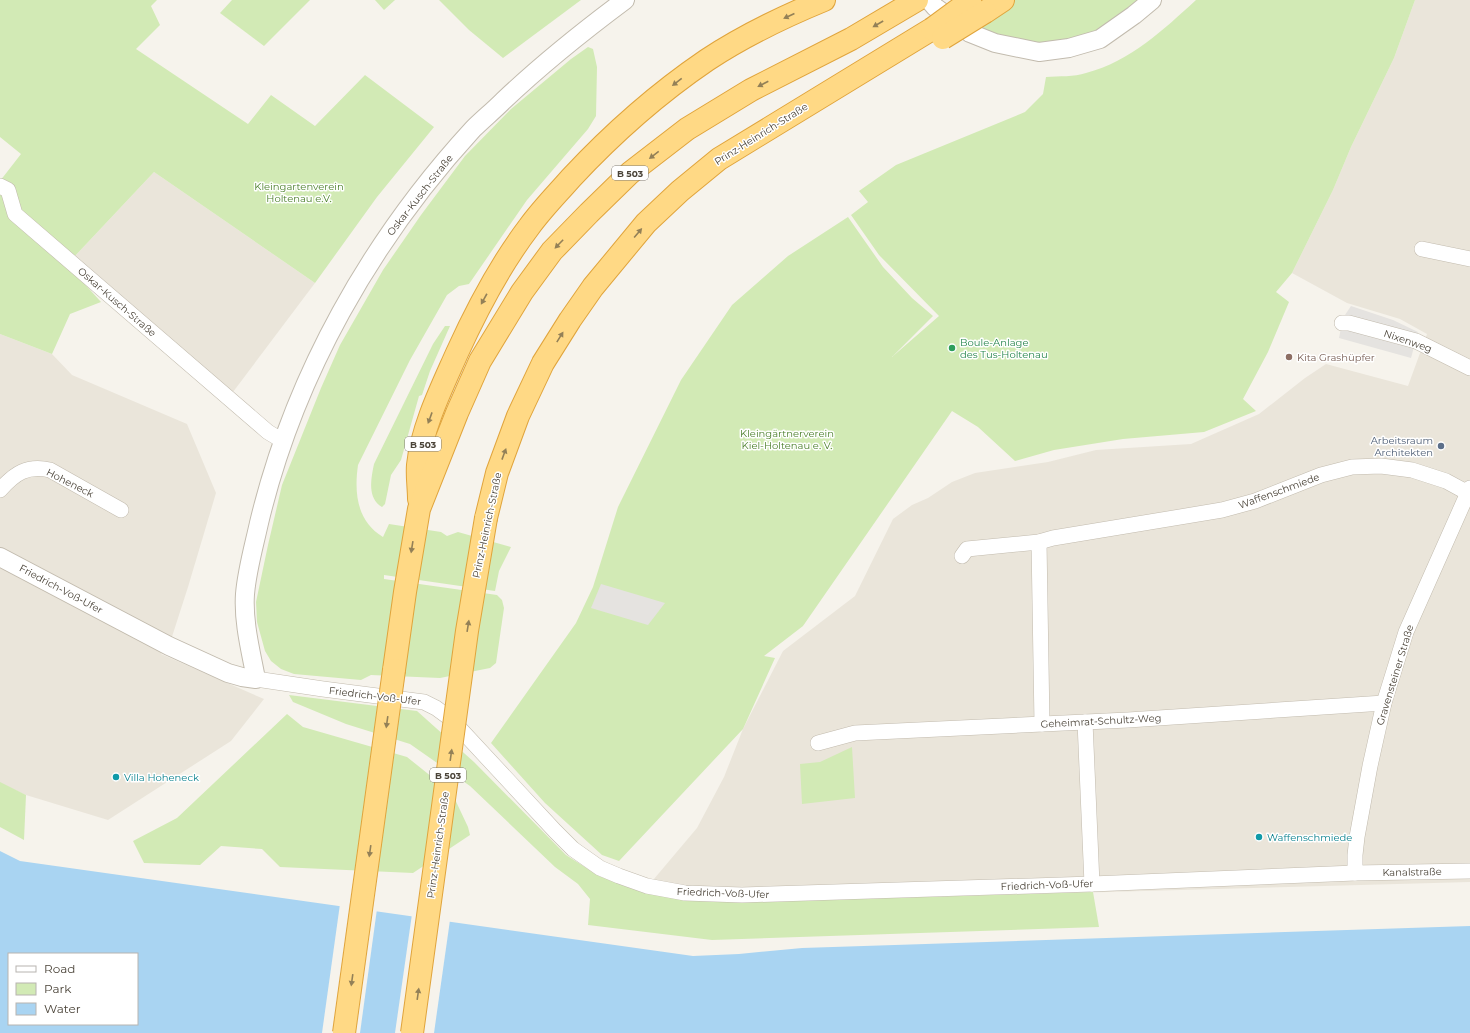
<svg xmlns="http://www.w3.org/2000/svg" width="1470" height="1033" font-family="Montserrat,sans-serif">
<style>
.residential{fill:#eae5da}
.green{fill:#d2eab5}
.parking{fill:#e5e3e0}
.water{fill:#a9d4f2;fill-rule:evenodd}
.pier{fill:#f6f3ec}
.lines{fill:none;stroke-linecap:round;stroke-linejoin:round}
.minor-casing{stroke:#c2bbae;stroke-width:16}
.tertiary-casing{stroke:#c2bbae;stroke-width:20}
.trunk-casing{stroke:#e0a43c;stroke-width:24}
.minor{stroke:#fff;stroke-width:15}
.tertiary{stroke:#fff;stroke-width:18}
.trunk{stroke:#ffd985;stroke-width:22}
.trunk-bridge-casing{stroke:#e0a43c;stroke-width:24;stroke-linecap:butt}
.trunk-bridge{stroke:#ffd985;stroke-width:22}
.oneway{fill:#938057}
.leisure-dot{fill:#2e9e5b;stroke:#fff;stroke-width:1.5}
.education-dot{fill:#8d6e63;stroke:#fff;stroke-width:1.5}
.service-dot{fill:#5c6f8a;stroke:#fff;stroke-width:1.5}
.culture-dot{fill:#0f9aa8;stroke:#fff;stroke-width:1.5}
.labels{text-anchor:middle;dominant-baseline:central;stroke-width:3;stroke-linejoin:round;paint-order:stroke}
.shield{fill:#fff;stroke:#817c74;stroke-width:1}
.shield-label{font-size:9px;font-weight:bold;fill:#4b4439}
.street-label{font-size:10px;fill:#4b4439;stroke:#fff}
.park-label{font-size:10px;fill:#4a7f2a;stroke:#fff}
.leisure-label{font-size:10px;fill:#27864d;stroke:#fff;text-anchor:start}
.education-label{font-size:10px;fill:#785e54;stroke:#fff;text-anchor:start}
.service-label{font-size:10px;fill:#4e5e75;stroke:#fff;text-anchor:end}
.culture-label{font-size:10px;fill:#0d838f;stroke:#fff;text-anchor:start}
</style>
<rect width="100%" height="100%" fill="#f6f3ec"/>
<g class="residential">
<path d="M 1415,0 L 1470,0 L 1470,882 L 742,902 L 643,892 L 697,828 L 724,777 L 743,729 L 783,651 L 855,596 L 893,519 L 912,505 L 928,498 L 952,482 L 975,473 L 1048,462 L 1096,450 L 1191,444 L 1259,414 L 1305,378 L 1326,364 L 1408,386 L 1427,334 L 1400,319 L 1347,303 L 1292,273 L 1333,190 L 1351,147 L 1394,58 Z"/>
<path d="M 154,172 L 315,283 L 233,392 L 74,257 Z"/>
<path d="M 0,334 L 52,354 L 72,375 L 187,424 L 216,493 L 188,587 L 169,646 L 161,654 L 264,699 L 231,741 L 108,820 L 26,795 L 0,783 Z"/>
</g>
<g class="green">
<path d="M 0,0 L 157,0 L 151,6 L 160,25 L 136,49 L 248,124 L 271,95 L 315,126 L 365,75 L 434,127 L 377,197 L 315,283 L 154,172 L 74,257 L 71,269 L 101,302 L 70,314 L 52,354 L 0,334 L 0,181 L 21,154 L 0,137 Z"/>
<path d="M 232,0 L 310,0 L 264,46 L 220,13 Z"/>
<path d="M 375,0 L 395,0 L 384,10 Z"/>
<path d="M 439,0 L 581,0 L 503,58 L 469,30 Z"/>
<path d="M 1003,0 L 1152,0 L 1069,48 L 970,33 Z"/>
<path d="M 1196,0 L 1415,0 L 1394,58 L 1351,147 L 1333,190 L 1292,273 L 1276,292 L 1289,302 L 1268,352 L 1243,399 L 1256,411 L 1204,432 L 1123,439 L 1054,450 L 1015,461 L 978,427 L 952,411 L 803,626 L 764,656 L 775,658 L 743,729 L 619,861 L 602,855 L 545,803 L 491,743 L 576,623 L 593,587 L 618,507 L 681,380 L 732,305 L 788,256 L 848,217 L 883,267 L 912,298 L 933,316 L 892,357 L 939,316 L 879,255 L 851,215 L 868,202 L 859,191 L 896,165 L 1025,112 L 1043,94 L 1046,77 C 1059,76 1074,77 1086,73 C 1131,61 1163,30 1196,0 Z"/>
<path d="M 588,47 L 593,49 L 597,67 L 596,116 L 588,129 L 527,200 L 469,284 L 459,286 L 447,295 L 410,360 L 358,465 C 354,494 357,521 383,537 L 389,524 L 441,532 L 447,536 L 458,532 L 511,547 L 499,571 L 495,591 L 384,575 L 384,579 L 497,595 L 502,600 L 504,608 L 496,663 L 490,668 L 440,678 L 371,675 L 361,680 L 294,674 L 281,669 L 271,661 L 265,651 L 257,622 L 256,602 L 268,545 L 282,485 L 321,388 L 340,345 L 383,270 L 421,215 L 465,156 L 511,109 L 571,59 Z"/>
<path d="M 445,326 L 450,326 L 430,371 L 422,395 L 419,396 L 401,460 L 391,475 L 385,504 L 382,507 C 367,498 371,479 374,464 L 433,344 Z"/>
<path d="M 289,695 L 417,711 L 474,762 L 566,855 L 599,876 L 643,892 L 742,902 L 1093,892 L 1099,927 L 712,940 L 588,925 L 590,899 L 578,884 L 555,867 L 470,786 L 410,744 L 346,724 L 293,702 Z"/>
<path d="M 287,714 L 303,727 L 407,757 L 452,793 L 468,827 L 470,835 L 413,873 L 280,867 L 262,849 L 221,846 L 200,865 L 144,863 L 133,841 L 177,818 Z"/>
<path d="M 852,747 L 855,798 L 802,804 L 800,764 L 820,762 Z"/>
<path d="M 0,782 L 26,795 L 24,840 L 0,827 Z"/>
</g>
<g class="parking">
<path d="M 1351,306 L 1393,320 L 1418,332 L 1411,358 L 1339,338 L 1343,318 Z"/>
<path d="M 601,584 L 665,603 L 648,625 L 591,608 Z"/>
</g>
<path class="water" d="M 0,851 L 20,861 L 693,956 L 739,954 L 802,948 L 1470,926 L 1470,1033 L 0,1033 ZM 9,954 L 137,954 L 137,1024 L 9,1024 Z"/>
<g class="pier">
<path d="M 340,904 L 377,909 L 360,1033 L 322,1033 Z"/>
<path d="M 412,914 L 450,920 L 434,1033 L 395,1033 Z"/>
</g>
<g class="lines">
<g class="minor-casing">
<g id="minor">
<path d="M 0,186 L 8,190 L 15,214 L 268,432 L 283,441"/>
<path d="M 1422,249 L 1470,259"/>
<path d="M 1342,323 L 1349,323 L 1416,341 L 1470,368"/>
<path d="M 0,490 C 15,473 27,465 50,470 L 121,510"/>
<path d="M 1039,542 L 1042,724"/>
<path d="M 962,556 L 967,549 L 1039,542 L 1053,538 L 1222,510 L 1255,501 L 1321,475 L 1352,467 L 1381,466 L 1412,470 L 1446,481 L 1468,493"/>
<path d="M 256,679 L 323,689 L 424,702 L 436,708 L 451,719 L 555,831 L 573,849 L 600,868 L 619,876 L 647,886 L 685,893 L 742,895 L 1092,884 L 1355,873 L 1470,871"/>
<path d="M 1085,722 L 1092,884"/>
<path d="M 818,743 L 855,733 L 1128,720 L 1384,703"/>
<path d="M 1355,873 L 1355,855 L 1357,837 L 1370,766 L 1384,703 L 1406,632 L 1470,488"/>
</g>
</g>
<g class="tertiary-casing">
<g id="tertiary">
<path d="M 929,0 L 935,7 L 970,33 L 995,43 L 1039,52 L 1069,48 L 1100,39 L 1134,15 L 1152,0"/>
<path d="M 0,557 L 169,646 L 228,673 L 242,677 L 256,679 C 251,652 243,622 245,594 C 247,570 254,546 259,523 C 294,376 371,240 473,129 C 482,120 493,111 503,101 C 541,65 582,32 625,0"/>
</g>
</g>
<g class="trunk-casing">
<g id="trunk">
<path d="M 985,12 L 1003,0"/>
<path d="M 419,499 C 419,488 417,476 418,465 C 422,427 442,387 457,353 C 477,309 500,265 529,227 C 542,209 557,194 571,178 C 612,134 657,94 707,60 C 742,37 785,16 824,0"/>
<path d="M 486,518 L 497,473 L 518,416 L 543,363 L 570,320 L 593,287 L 646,223 L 680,191 L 719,159 L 932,29"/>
<path d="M 394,670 L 405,592 L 419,509 L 457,413 L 480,361 L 522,292 L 552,251 L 589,213 L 630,173 L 687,129 L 751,90 L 851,39 L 917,0"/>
</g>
</g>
<use href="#minor" class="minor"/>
<use href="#tertiary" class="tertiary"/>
<use href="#trunk" class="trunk"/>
<g class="trunk-bridge-casing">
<g id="trunk-bridge">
<path d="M 932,29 L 970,1"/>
<path d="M 943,38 L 985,12"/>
<path d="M 344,1033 L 394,670"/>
<path d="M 412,1033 L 467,631 L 486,518"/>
</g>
</g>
<use href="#trunk-bridge" class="trunk-bridge"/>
</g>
<defs><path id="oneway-solid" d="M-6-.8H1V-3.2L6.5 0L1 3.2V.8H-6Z"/></defs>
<g class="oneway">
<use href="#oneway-solid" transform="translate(789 16) rotate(155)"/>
<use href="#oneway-solid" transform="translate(878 24) rotate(150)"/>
<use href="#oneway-solid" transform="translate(677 82) rotate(142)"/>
<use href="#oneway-solid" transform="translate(763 84) rotate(153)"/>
<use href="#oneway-solid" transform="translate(654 155) rotate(142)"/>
<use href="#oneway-solid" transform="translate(638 233) rotate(-50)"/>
<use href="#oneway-solid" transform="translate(559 244) rotate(134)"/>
<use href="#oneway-solid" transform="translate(484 299) rotate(119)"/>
<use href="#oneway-solid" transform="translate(560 337) rotate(-58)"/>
<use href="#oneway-solid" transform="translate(430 418) rotate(110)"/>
<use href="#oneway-solid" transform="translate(504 454) rotate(-70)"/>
<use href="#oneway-solid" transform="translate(412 547) rotate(99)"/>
<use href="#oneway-solid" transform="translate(468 626) rotate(-81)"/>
<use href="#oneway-solid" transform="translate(387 722) rotate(98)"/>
<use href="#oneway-solid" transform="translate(451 755) rotate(-82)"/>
<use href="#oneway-solid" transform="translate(370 851) rotate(98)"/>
<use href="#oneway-solid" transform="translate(352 980) rotate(98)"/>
<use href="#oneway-solid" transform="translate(418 994) rotate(-82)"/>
</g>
<circle class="leisure-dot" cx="952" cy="348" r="4"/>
<circle class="education-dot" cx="1289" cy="357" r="4"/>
<circle class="service-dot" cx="1441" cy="446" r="4"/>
<g class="culture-dot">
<circle cx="116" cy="777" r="4"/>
<circle cx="1259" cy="837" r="4"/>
</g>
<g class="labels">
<g class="shield">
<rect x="612" y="166" width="36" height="14" rx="3"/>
<rect x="405" y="437" width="36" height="14" rx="3"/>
<rect x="430" y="768" width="36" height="14" rx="3"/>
</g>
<g class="shield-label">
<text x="630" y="173">B 503</text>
<text x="423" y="444">B 503</text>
<text x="448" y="775">B 503</text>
</g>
<g class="street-label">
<text transform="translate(761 134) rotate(-32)">Prinz-Heinrich-Straße</text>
<text transform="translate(420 195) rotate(-52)">Oskar-Kusch-Straße</text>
<text transform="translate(117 302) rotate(41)">Oskar-Kusch-Straße</text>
<text transform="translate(1408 341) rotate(19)">Nixenweg</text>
<text transform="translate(70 483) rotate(27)">Hoheneck</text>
<text transform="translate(1279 491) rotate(-20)">Waffenschmiede</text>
<text transform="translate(487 525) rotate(-78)">Prinz-Heinrich-Straße</text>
<text transform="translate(61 589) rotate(28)">Friedrich-Voß-Ufer</text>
<text transform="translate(1395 675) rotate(-73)">Gravensteiner Straße</text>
<text transform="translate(375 696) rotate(7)">Friedrich-Voß-Ufer</text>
<text transform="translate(1101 721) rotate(-3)">Geheimrat-Schultz-Weg</text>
<text transform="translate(438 845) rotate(-82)">Prinz-Heinrich-Straße</text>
<text transform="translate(1412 872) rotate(-1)">Kanalstraße</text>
<text transform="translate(1047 885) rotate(-2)">Friedrich-Voß-Ufer</text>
<text transform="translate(723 893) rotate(2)">Friedrich-Voß-Ufer</text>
</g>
<g class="park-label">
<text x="299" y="186">Kleingartenverein<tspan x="299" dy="12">Holtenau e.V.</tspan></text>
<text x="787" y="433">Kleingärtnerverein<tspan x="787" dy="12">Kiel-Holtenau e. V.</tspan></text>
</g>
<g class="leisure-label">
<text x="960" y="342">Boule-Anlage<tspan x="960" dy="12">des Tus-Holtenau</tspan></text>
</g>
<g class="education-label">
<text x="1297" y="357">Kita Grashüpfer</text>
</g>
<g class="service-label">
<text x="1433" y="440">Arbeitsraum<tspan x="1433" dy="12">Architekten</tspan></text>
</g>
<g class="culture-label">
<text x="124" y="777">Villa Hoheneck</text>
<text x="1267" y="837">Waffenschmiede</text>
</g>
</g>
<rect x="8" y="953" width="130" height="72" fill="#ffffff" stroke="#b7b4b0"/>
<rect x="16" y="966" width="20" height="6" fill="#ffffff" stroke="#b7b4b0"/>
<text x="44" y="973" font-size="12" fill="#4b4439">Road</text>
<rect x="16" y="983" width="20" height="12" fill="#d2eab5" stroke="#b7b4b0"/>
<text x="44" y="993" font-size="12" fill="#4b4439">Park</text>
<rect x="16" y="1003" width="20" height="12" fill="#a9d4f2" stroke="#b7b4b0"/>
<text x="44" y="1013" font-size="12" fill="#4b4439">Water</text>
</svg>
